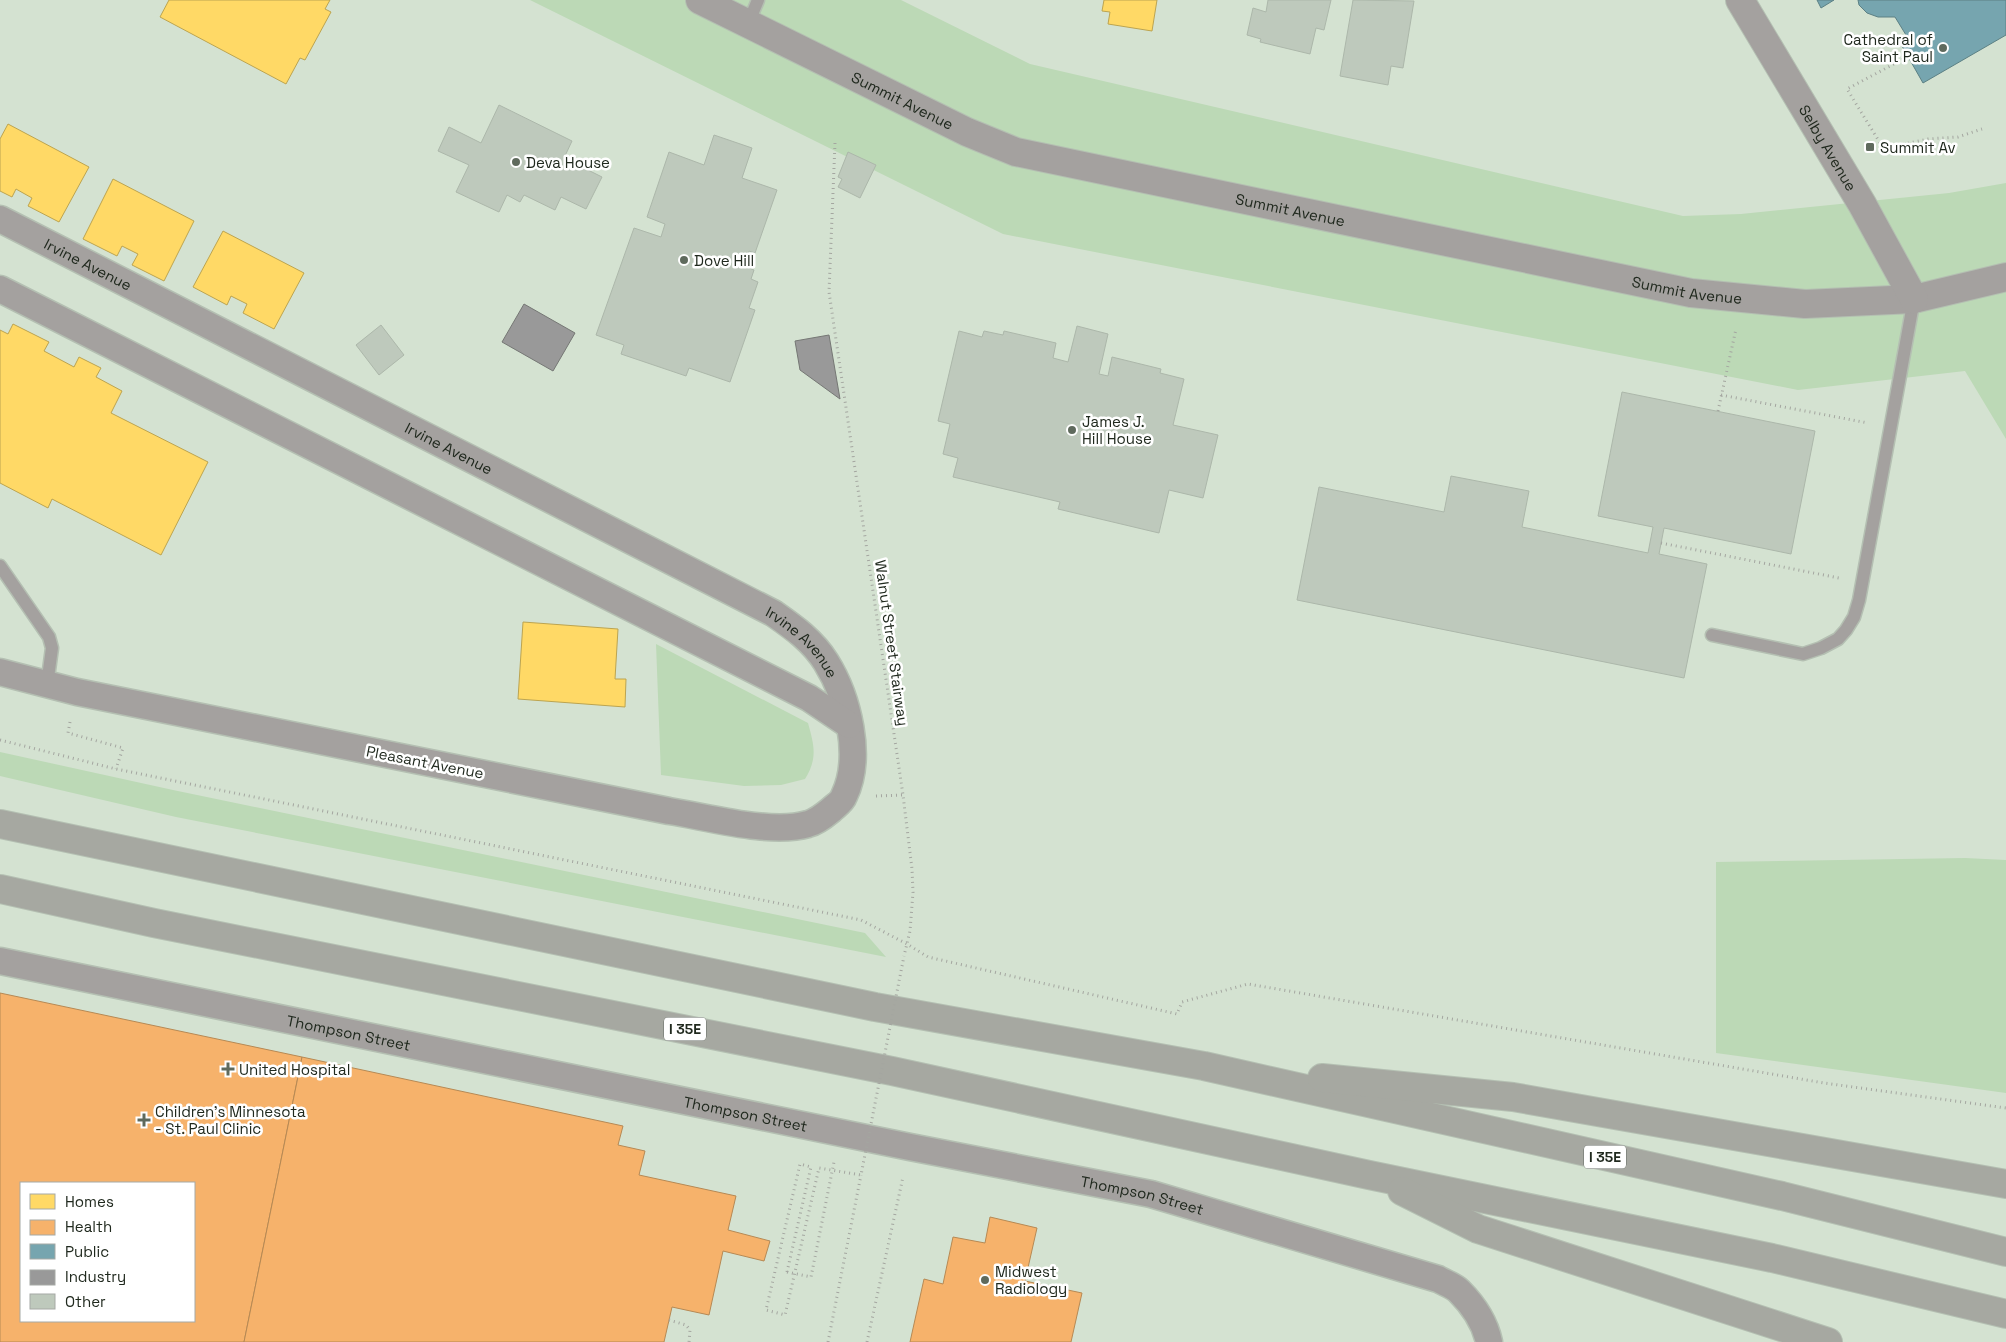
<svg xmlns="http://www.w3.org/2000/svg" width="2006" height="1342" font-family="'Space Grotesk',sans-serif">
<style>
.green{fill:#bcd9b6}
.homes{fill:#ffd966;stroke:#bca450}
.health{fill:#f6b26b;stroke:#b68954;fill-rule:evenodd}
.public{fill:#76a5af;stroke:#5c8084}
.industry{fill:#999;stroke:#757774}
.building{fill:#bec9bc;stroke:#acb7aa}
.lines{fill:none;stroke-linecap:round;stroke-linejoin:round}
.service-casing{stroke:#b4bfb2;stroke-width:15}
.minor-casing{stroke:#b4bfb2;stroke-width:29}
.tertiary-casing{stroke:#b4bfb2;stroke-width:30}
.motorway-casing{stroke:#b4bfb2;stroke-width:30}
.path{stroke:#a4a6a0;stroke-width:3;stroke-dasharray:1 4;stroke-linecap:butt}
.service{stroke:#a4a19f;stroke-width:12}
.minor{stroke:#a4a19f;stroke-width:26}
.tertiary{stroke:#a4a19f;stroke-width:28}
.motorway{stroke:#a6a8a1;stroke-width:28}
.path-bridge{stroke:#a4a6a0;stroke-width:3;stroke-dasharray:1 4;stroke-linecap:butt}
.poi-dot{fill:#5f6a5d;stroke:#fff;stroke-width:2}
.labels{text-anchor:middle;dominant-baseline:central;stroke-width:5;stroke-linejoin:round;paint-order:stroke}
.shield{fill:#fff;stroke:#636962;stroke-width:1}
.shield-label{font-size:14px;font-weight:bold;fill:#20291e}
.poi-label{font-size:15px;fill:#20291e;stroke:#fff;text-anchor:start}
.street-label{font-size:15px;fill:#20291e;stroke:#fff}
</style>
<rect width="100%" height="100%" fill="#d4e2d1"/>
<g class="green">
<path d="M 530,0 L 901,0 L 1030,64 L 1683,216 L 1741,214 L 1949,193 L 2006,183 L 2006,439 L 1965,371 L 1798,390 L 1003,234 Z"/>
<path d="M 656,644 L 808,723 C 814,745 818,758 805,779 L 781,785 L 744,786 L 661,775 Z"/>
<path d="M 0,752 L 173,790 L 865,933 L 886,957 L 176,817 L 0,776 Z"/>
<path d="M 1965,858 L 2006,860 L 2006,1093 L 1716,1053 L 1716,862 Z"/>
</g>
<g class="homes">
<path d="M 169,0 L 330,0 L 325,9 L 331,12 L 305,60 L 300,58 L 286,84 L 160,17 Z"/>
<path d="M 1104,0 L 1157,0 L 1152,31 L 1108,24 L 1110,12 L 1102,11 Z"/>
<path d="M 8,124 L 89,167 L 59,222 L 28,206 L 32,198 L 16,189 L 12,197 L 0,191 L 0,139 Z"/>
<path d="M 113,179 L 194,221 L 164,281 L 132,265 L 138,254 L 122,246 L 117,256 L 83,239 Z"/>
<path d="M 223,231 L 304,273 L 274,329 L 243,313 L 247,304 L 231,296 L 227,305 L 193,287 Z"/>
<path d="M 13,324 L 49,342 L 44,351 L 74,367 L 79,357 L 101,368 L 96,377 L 122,391 L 111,413 L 208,462 L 161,555 L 52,499 L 48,508 L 0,483 L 0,330 L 8,334 Z"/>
<path d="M 523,622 L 618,629 L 615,679 L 626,679 L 625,707 L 518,699 Z"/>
</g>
<g class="health">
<path d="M 0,993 L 302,1057 L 244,1342 L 0,1342 ZM 21,1183 L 194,1183 L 194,1321 L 21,1321 Z"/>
<path d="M 302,1057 L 623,1126 L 618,1145 L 645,1151 L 639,1175 L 736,1196 L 728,1230 L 770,1241 L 764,1261 L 723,1251 L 709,1315 L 672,1307 L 664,1342 L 244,1342 Z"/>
<path d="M 990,1217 L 1037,1228 L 1025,1281 L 1082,1293 L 1071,1342 L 910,1342 L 924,1279 L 943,1284 L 953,1237 L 985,1243 Z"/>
</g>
<g class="public">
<path d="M 1817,0 L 1834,0 L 1821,8 Z"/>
<path d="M 1858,0 L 2006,0 L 2006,35 L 1923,83 L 1898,39 L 1906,35 L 1895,17 L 1878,17 L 1867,13 L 1859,5 Z"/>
</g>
<g class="industry">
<path d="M 524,304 L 575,333 L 553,371 L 502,342 Z"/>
<path d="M 829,335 L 840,399 L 800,370 L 795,341 Z"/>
</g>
<g class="building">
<path d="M 1268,0 L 1331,0 L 1324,30 L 1316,28 L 1310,54 L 1260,42 L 1261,39 L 1247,35 L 1253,8 L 1266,12 Z"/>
<path d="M 1353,0 L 1414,1 L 1403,68 L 1391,66 L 1388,85 L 1340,76 Z"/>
<path d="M 499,105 L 572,141 L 564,158 L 602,177 L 586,209 L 561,197 L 555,210 L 524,195 L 520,202 L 507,195 L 499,212 L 456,192 L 469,165 L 438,151 L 449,127 L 481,143 Z"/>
<path d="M 714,135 L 752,148 L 742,178 L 777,190 L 755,253 L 749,251 L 744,266 L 754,270 L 751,279 L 758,282 L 749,308 L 755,310 L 730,382 L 689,368 L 686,376 L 621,354 L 624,345 L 596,335 L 634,228 L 661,237 L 665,224 L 647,217 L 669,152 L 704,165 Z"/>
<path d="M 848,152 L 876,165 L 860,198 L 838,187 L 842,179 L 838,177 Z"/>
<path d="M 381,325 L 404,355 L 379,375 L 356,345 Z"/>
<path d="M 1077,326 L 1108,334 L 1099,374 L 1108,376 L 1112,357 L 1161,369 L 1160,373 L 1184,379 L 1173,425 L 1218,435 L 1203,498 L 1169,490 L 1159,533 L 1058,509 L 1060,502 L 953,477 L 958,458 L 943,454 L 950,424 L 938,421 L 959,331 L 982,337 L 984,331 L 1003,335 L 1004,331 L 1056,343 L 1053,358 L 1068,362 Z"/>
<path d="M 1622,392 L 1815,431 L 1791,554 L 1664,528 L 1659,554 L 1707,564 L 1684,678 L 1297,600 L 1319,487 L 1444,512 L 1451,476 L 1529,491 L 1522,527 L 1648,553 L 1653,527 L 1598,516 Z"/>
</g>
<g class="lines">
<g class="service-casing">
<g id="service">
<path d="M 748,24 L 758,0"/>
<path d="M 0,566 L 49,637 L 52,648 L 47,685"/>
<path d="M 1712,635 L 1803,654 L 1821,648 L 1838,639 L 1846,630 L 1854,617 L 1859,600 L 1914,299"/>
</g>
</g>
<g class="minor-casing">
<g id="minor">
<path id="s1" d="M 0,219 L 773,613 C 793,627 812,640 826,662 C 848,697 863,757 844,796 C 842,802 835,806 831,810 C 825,815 816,822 808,824 C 771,835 708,817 669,811 L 77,692 L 0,672"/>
<path d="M 0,289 L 809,698 L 849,725"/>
<path id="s2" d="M 0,961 L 910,1147 L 1151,1194 L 1438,1279 C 1445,1283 1454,1286 1459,1291 C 1473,1305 1485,1323 1489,1342"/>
</g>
</g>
<g class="tertiary-casing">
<g id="tertiary">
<path id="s3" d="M 700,0 L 967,132 L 1016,152 L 1691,293 L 1805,304 L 1914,299 L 2006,277"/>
<path id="s4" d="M 1740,0 L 1862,204 L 1914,299"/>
</g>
</g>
<g class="motorway-casing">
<g id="motorway">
<path d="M 0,824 L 875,1007 L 1204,1066 L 1782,1196 L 2006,1252"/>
<path d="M 0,889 L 154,923 L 892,1071 L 1369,1175 L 1772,1258 L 2006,1314"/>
<path d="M 1322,1078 L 1513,1097 L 2006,1184"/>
<path d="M 1402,1191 L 1478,1229 L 1828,1342"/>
</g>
</g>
<g class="path">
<path d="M 1907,57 L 1847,89 L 1885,151 L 1904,144 L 1928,139 L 1958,137 L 1982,129"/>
<path d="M 835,143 L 829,292 L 903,795 L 912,869 L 913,892 L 910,931 L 904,956"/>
<path d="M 1721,395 L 1868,423"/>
<path d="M 1718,411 L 1736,329"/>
<path d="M 1661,543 L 1839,578"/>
<path d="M 70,722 L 68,733 L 123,748 L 116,769"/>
<path d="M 0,740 L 116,769 L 861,920 L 907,944 L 928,957 L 1177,1014 L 1182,1002 L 1248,984 L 1824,1083 L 2006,1108"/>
<path d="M 876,796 L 903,795"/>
<path d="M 787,1272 L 811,1277 L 834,1162"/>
<path d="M 669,1320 L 686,1325 L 690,1330 L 689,1342"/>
<path d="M 828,1342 L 861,1175"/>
<path d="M 867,1342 L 903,1177"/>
</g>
<use href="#service" class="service"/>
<use href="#minor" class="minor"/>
<use href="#tertiary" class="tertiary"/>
<use href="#motorway" class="motorway"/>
<path class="path-bridge" d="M 787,1272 L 811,1167 L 800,1164 L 766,1310 L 785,1315 L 819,1168 L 861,1175 L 904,956"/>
</g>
<g class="poi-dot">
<circle cx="1943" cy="48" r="5"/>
<rect x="1865" y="142" width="10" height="10" rx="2.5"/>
<circle cx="516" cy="162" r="5"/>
<circle cx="684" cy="260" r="5"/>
<circle cx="1072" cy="430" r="5"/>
<path d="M225.5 1061.5h5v5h5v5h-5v5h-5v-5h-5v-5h5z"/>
<path d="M141.5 1112.5h5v5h5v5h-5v5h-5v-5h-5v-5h5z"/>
<circle cx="985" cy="1280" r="5"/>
</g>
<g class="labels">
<g class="shield">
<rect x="664" y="1017.5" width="42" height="23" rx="4"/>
<rect x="1584" y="1145.5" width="42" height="23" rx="4"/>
</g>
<g class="shield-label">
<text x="685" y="1029">I 35E</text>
<text x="1605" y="1157">I 35E</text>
</g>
<g class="poi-label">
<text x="1933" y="39" text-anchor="end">Cathedral of<tspan x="1933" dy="17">Saint Paul</tspan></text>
<text x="1880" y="147">Summit Av</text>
<text x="526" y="162">Deva House</text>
<text x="694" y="260">Dove Hill</text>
<text x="1082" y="421">James J.<tspan x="1082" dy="17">Hill House</tspan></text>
<text x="239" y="1069">United Hospital</text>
<text x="155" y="1111">Children's Minnesota<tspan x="155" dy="17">- St. Paul Clinic</tspan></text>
<text x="995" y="1271">Midwest<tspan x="995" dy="17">Radiology</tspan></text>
</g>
<g class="street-label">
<text stroke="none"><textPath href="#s3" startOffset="226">Summit Avenue</textPath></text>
<text stroke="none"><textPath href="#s4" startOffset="172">Selby Avenue</textPath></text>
<text stroke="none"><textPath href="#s3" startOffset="631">Summit Avenue</textPath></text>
<text stroke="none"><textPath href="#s1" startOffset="99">Irvine Avenue</textPath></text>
<text stroke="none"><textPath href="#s3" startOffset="1036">Summit Avenue</textPath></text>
<text stroke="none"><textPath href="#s1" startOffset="504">Irvine Avenue</textPath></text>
<text transform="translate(892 643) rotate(82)">Walnut Street Stairway</text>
<text stroke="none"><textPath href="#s1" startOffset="909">Irvine Avenue</textPath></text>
<text transform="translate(425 762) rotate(11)">Pleasant Avenue</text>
<text stroke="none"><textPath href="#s2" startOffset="356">Thompson Street</textPath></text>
<text stroke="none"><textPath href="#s2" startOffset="761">Thompson Street</textPath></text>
<text stroke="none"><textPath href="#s2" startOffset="1166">Thompson Street</textPath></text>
</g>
</g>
<rect x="20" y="1182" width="175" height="140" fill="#ffffff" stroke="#a6a9a5"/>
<rect x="30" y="1194" width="25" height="15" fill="#ffd966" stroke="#a6a9a5"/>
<text x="65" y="1207" font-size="15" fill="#20291e">Homes</text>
<rect x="30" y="1220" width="25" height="15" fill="#f6b26b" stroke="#a6a9a5"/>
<text x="65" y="1232" font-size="15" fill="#20291e">Health</text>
<rect x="30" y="1244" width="25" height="15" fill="#76a5af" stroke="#a6a9a5"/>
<text x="65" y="1257" font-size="15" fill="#20291e">Public</text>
<rect x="30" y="1270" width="25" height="15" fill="#999999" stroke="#a6a9a5"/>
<text x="65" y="1282" font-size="15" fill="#20291e">Industry</text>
<rect x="30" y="1294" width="25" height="15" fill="#bec9bc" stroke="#a6a9a5"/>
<text x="65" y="1307" font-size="15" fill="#20291e">Other</text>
</svg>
